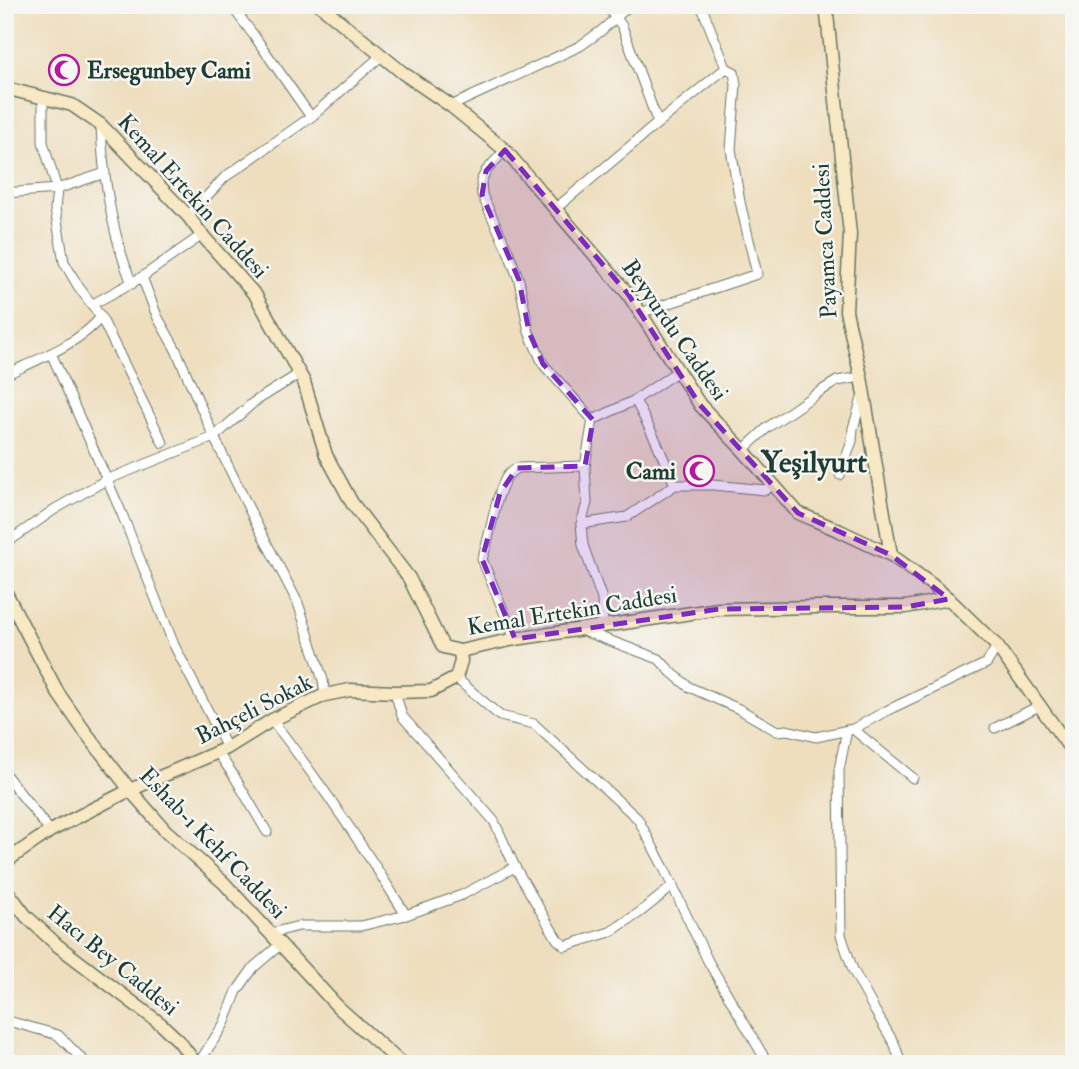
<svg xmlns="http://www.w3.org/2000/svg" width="1079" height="1069" font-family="'IM FELL Double Pica',serif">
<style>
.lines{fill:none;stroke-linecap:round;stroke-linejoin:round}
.street-casing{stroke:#677564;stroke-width:11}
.secondary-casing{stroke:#677564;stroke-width:15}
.street{stroke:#fff;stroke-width:9}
.secondary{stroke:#f8e8c3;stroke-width:12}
.marked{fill:#7b2cbf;fill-opacity:0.2;stroke:#7b2cbf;stroke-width:5;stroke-dasharray:14 9;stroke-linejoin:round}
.labels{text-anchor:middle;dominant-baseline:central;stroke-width:5;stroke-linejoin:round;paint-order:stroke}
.poi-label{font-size:23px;font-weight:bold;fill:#1f3d34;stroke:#f6f6f2;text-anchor:start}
.street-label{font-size:23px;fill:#1f3d34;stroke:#f6f6f2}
.district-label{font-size:30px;font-weight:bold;fill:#1f3d34;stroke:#f6f6f2}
</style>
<rect width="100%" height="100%" fill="#f6f6f2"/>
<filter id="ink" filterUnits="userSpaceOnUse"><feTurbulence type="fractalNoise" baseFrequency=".0143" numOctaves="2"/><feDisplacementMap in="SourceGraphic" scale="14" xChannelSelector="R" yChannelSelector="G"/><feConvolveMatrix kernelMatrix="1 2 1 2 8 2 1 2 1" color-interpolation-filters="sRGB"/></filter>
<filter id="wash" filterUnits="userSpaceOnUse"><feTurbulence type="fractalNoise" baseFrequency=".00686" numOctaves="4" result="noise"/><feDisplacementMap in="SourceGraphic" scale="28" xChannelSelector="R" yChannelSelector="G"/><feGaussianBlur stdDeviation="1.57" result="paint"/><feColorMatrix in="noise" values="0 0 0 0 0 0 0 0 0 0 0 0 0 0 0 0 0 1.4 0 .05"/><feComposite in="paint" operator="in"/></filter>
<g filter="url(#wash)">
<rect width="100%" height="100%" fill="#eedebe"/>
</g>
<g filter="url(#ink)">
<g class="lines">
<g class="street-casing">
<g id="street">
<path d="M 231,5 L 255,37 L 311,117"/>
<path d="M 451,106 L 580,46 L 601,31 L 630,5"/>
<path d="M 658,123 L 726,68 L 701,5"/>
<path d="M 101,125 C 103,178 112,234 132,284"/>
<path d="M 505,150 L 486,171 L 481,181 L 482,195 L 508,251 L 519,280 L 529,332 L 543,364 L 593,420 L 585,466 L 587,503 L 581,524 L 583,545 L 602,599 L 603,627"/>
<path d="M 5,193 L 57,189 L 105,173"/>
<path d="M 555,209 L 658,123 L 622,26 L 606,5"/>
<path d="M 188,216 L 225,177 L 311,117 L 381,56"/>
<path d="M 142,277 L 157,316 L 176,350 L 214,437 L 253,517 L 298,603 L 323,680 L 325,695"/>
<path d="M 93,304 L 142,277 L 202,235"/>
<path d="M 640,313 L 757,274 L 740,202 L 731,149 L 736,85 L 734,72 L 726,68"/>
<path d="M 101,317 L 163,443"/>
<path d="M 51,353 L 122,514 L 174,645 L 227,748"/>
<path d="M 5,375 C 36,360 79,344 101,317 L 78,286 L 64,262 L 55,209 L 57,189 L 43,142 L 43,98"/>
<path d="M 635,400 L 656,441 L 675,485"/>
<path d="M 593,420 L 635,400 L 678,371"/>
<path d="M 743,450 L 768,427 L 816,394 L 837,381 L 861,377"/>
<path d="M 840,475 L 852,441 L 853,428 L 863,395"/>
<path d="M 581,524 L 627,517 L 675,485 L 713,485 L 765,490 L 772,485"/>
<path d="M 5,544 L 55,509 L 106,480 L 214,437 L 254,402 L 299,374"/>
<path d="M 581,630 L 659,659 L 671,672 L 689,687 L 739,709 L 777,731 L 787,730 L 816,737 L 853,729 L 888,710 L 987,663 L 997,646"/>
<path d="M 515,639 L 482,559 C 491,536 495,493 508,475 C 510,473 514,470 517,468 L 585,466"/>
<path d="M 456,678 L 500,716 L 534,724 L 638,819 L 663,866 L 708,961 L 768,1064"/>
<path d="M 272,720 C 320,782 364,847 406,915"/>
<path d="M 995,728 L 1039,706"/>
<path d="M 853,729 L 913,778"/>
<path d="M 847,730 L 839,770 L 841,935 L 853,970 L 875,1011 L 895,1045 L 901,1064"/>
<path d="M 218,753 L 234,776 L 267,832"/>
<path d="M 5,774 L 50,831"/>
<path d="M 515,867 L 557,939 L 565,946 L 610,932 L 639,913 L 673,886"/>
<path d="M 271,933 L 299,926 L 361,926 L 406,915 L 462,895 L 515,867 L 494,821 L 402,716 L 395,692"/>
<path d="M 5,1020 L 58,1035 L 87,1064"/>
<path d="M 198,1064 L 224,1024 L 237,991 L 254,967 L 281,944"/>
</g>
</g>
<g class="secondary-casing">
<g id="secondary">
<path d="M 320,5 L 403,73 L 451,106 L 505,150 L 628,294 L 700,405 L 743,450 L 798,513 L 840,531 L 891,555 L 931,584 L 949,599"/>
<path d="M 826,5 L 850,234 L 846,311 L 861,377 L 891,555"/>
<path d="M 5,88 L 72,105 L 101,125 L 188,216 L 202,235 L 256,296 L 304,382 L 326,455 L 352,503 L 409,578 L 443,647 L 460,651 L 515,639 L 719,609 L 818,607 L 906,607 L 949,599 L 997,646 L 1074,754"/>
<path d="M 5,591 L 58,693 L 83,729 L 130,790 L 165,830 L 224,883 L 338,1007 L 402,1064"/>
<path d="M 5,862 L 50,831 L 130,790 L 227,748 L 272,720 L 325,695 L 350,690 L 395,692 L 431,691 L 456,678 L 461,661 L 460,651"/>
<path d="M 5,888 L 26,916 L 57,945 L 161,1024 L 179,1041 L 196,1064"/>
</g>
</g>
<use href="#street" class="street"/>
<use href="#secondary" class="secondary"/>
</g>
</g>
<path class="marked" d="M 505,150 L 628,294 L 700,405 L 798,513 L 891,555 L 949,599 L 906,607 L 719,609 L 515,639 L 482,559 L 500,493 L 517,468 L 585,466 L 593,420 L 543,364 L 529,332 L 519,280 L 482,195 L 486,171 Z"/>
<defs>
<g id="mosque-ring" transform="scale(1.575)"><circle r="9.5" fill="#f6f6f2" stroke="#b5179e" stroke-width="1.5"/><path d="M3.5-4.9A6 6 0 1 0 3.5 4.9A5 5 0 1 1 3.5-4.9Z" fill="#b5179e"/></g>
</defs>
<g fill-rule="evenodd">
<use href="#mosque-ring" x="64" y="70"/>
<use href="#mosque-ring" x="699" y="471"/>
</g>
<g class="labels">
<g class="poi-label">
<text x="87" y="70">Ersegunbey Cami</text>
<text x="676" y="471" text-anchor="end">Cami</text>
</g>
<g class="street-label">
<text transform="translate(193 196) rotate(48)">Kemal Ertekin Caddesi</text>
<text transform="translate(825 241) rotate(-93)">Payamca Caddesi</text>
<text transform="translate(675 330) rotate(55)">Beyyurdu Caddesi</text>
<text transform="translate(572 611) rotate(-9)">Kemal Ertekin Caddesi</text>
<text transform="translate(254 709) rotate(-27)">Bahçeli Sokak</text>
<text transform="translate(213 843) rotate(46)">Eshab-ı Kehf Caddesi</text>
<text transform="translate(113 960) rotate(39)">Hacı Bey Caddesi</text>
</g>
<g class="district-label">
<text x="814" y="462">Yeşilyurt</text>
</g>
</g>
<rect width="1079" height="1069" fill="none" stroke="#f6f6f2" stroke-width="28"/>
</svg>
